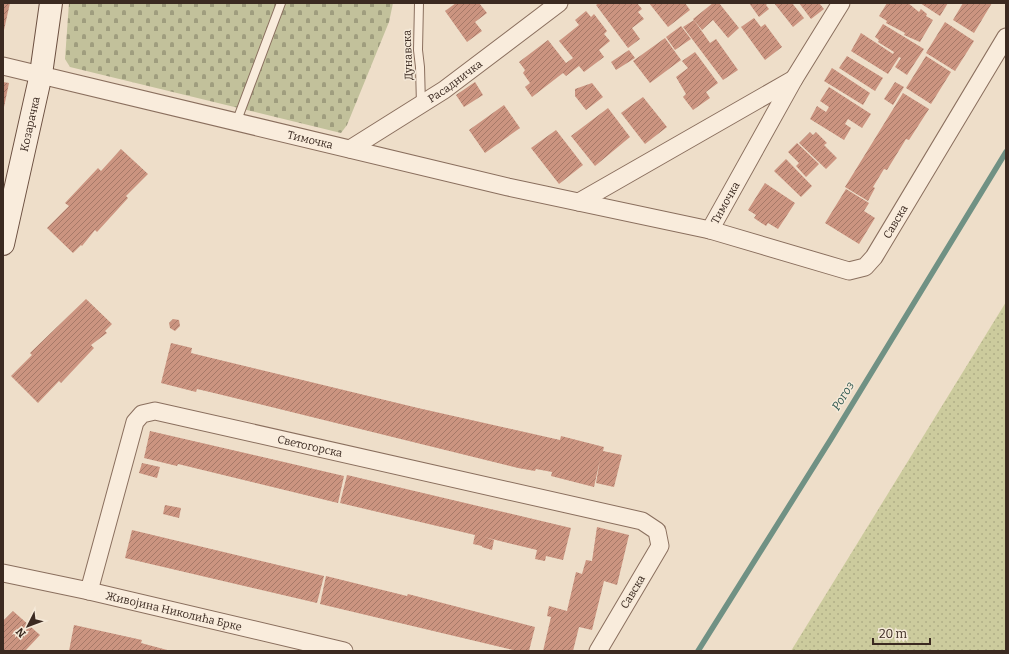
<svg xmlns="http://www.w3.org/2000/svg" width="1009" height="654" font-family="Bitter,serif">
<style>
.grass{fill:url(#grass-dots)}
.cemetery{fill:url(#cemetery-stones)}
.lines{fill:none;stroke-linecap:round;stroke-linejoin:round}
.stream{stroke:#709184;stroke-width:5.5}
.building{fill:url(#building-hatch)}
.lane-casing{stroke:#8a6f5e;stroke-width:10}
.street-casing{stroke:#8a6f5e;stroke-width:19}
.secondary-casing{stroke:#6c5041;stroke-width:24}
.lane{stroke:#f9ecdc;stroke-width:8}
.street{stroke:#f9ecdc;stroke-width:17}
.secondary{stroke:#f9ecdc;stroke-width:22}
.labels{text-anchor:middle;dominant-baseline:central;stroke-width:3;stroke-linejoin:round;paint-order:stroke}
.street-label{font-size:11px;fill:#3b2a21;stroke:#f5e9d8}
.water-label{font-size:12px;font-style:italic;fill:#315a52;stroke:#f5e9d8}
</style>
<defs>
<pattern id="grass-dots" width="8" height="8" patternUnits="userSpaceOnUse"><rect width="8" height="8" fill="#cccb9d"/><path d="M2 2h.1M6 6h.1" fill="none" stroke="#b0ae87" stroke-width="1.8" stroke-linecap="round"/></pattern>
<pattern id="cemetery-stones" width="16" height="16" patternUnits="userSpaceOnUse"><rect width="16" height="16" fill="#c2c19b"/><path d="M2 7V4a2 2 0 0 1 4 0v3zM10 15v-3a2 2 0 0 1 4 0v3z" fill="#9f9d7e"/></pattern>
<pattern id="building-hatch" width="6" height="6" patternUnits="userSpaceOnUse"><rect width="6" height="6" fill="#cb9480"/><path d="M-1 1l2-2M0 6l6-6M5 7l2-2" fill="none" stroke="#a67968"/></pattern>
</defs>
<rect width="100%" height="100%" fill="#eedec9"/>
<path class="grass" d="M 1006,302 L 1006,651 L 791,651 Z"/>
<path class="cemetery" d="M 69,3 L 393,3 L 389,22 L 347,125 L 341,133 L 70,67 L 65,59 Z"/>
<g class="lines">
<path class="stream" d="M 698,651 L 831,439 L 1006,152"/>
</g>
<g class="building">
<path d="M 3,3 L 10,3 L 4,30 L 3,30 Z"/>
<path d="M 456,3 L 479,3 L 487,13 L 475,22 L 482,31 L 467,42 L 445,11 Z"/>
<path d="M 599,3 L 637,3 L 642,9 L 638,12 L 644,19 L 632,28 L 640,39 L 628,48 L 596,5 Z"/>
<path d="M 649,3 L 685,3 L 690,10 L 668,27 Z"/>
<path d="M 713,3 L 719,3 L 739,28 L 728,38 L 713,20 L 702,30 L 693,19 Z"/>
<path d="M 749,3 L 768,3 L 766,5 L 769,9 L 759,17 Z"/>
<path d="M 774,3 L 792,3 L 804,18 L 793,27 Z"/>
<path d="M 799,3 L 819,3 L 824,9 L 811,19 Z"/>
<path d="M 887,3 L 908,3 L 919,12 L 921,9 L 927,14 L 926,16 L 933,20 L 920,42 L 904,35 L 905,33 L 886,23 L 887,21 L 879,16 Z"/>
<path d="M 920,3 L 948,3 L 940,16 Z"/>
<path d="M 963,3 L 992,3 L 974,33 L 953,20 Z"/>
<path d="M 586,11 L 591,17 L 594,14 L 607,31 L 604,34 L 610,41 L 599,50 L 604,57 L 584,72 L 579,66 L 566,76 L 563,73 L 532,97 L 525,87 L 530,83 L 523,73 L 525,70 L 519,62 L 548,40 L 566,63 L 573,58 L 559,41 L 579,25 L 575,20 Z"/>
<path d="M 754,18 L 761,27 L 765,24 L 782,47 L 765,60 L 741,27 Z"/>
<path d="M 694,20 L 710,43 L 716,39 L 738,70 L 723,80 L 683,27 Z"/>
<path d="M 945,22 L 974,41 L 955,71 L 926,53 Z"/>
<path d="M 883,24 L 924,49 L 907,75 L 895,67 L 901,58 L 899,57 L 888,74 L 851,51 L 861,33 L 893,54 L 894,52 L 878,42 L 879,40 L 875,37 Z"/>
<path d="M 681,26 L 691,39 L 675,50 L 666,37 Z"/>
<path d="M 665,38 L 681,60 L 650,83 L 633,61 Z"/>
<path d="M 629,50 L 635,58 L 616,70 L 611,62 Z"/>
<path d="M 695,52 L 718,83 L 706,92 L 710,98 L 693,110 L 683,97 L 686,94 L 676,77 L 688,68 L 682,61 Z"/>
<path d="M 847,56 L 883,78 L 875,91 L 839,68 Z"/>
<path d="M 926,56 L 951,72 L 931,104 L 906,88 Z"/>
<path d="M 832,68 L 870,93 L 863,105 L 824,81 Z"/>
<path d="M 3,82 L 9,83 L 4,107 L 3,107 Z"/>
<path d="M 475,82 L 483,95 L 464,107 L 456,95 Z"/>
<path d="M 895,82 L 904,87 L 893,105 L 884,99 Z"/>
<path d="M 592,83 L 603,97 L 586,110 L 575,96 L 575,89 Z"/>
<path d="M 829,87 L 871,114 L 862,128 L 848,119 L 845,124 L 851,128 L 844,140 L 810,119 L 817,106 L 826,112 L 829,107 L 820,101 Z"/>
<path d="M 903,93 L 929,109 L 909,140 L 906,139 L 887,170 L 884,169 L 873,187 L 875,188 L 868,201 L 845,187 Z"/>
<path d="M 643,97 L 667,127 L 645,144 L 621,113 Z"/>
<path d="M 504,105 L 520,128 L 485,153 L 469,130 Z"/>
<path d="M 608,108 L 630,137 L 595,166 L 571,136 Z"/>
<path d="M 556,130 L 583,165 L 559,184 L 531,148 Z"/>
<path d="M 810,132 L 813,135 L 816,132 L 827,143 L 824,145 L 837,158 L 826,169 L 799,143 Z"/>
<path d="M 797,143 L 819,164 L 806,177 L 796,166 L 799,163 L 788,152 Z"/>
<path d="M 121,149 L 148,174 L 126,196 L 128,198 L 97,232 L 95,230 L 82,246 L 81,245 L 73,253 L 47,228 L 69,206 L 65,203 L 98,168 L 101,171 Z"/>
<path d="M 786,159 L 812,186 L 801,197 L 774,171 Z"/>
<path d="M 765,183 L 795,203 L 778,229 L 768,223 L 766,226 L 754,218 L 756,215 L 748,210 Z"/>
<path d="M 846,189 L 869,203 L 864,211 L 875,218 L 859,244 L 825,223 Z"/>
<path d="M 86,299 L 112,324 L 105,331 L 107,333 L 91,345 L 94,348 L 61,383 L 59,381 L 38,403 L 11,376 L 32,355 L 30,353 Z"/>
<path d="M 173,319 L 179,320 L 180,326 L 175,331 L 170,328 L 169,323 Z"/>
<path d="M 171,343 L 192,348 L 191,353 L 418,408 L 560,440 L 561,436 L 604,447 L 603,451 L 622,455 L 614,487 L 596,483 L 600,460 L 594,487 L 551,476 L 552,472 L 536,469 L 535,471 L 518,468 L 214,393 L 197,389 L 196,392 L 161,383 Z"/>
<path d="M 150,431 L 344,476 L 338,503 L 178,464 L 177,466 L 144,458 Z"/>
<path d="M 142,463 L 160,467 L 157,478 L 139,473 Z"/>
<path d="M 347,475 L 571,528 L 563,560 L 546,556 L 545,561 L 535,559 L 537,550 L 484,537 L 494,540 L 492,550 L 482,547 L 482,546 L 473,544 L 475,535 L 340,503 Z"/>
<path d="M 165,505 L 181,508 L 179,518 L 163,514 Z"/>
<path d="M 597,527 L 629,535 L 617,585 L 604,581 L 592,630 L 579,627 L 573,651 L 543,651 L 551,617 L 547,616 L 549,606 L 567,611 L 576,572 L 582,574 L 586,560 L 592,561 Z"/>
<path d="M 132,530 L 324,576 L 317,603 L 125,558 Z"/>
<path d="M 326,576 L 407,596 L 408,594 L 535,627 L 529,651 L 517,651 L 320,604 Z"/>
<path d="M 13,611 L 40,635 L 25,651 L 3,651 L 3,621 Z"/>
<path d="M 74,625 L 142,640 L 141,643 L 171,651 L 69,651 Z"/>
</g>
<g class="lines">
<g class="lane-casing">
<g id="lane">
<path d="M 419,3 L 418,50 L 420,67 L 421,105"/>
<path d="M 236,123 L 281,3"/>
</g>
</g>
<g class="street-casing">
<g id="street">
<path id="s1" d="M 3,66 L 508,187 L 710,230 L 849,271 L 865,267 L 874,257 L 1006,37"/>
<path id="s2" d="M 350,149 L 444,90 L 559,3"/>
<path d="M 579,202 L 794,79"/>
<path id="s3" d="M 710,230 L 794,79 L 841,3"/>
<path id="s4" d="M 3,573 L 89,591 L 344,651"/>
<path id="s5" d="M 89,591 L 135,422 L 142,414 L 155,411 L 642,521 L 657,531 L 660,546 L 598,651"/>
</g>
</g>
<g class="secondary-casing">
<g id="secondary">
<path id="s6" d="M 3,244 L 41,74 L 51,3"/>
</g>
</g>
<use href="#lane" class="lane"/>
<use href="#street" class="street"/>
<use href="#secondary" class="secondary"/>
</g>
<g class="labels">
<g class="street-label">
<text transform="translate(408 55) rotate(-92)">Дунавска</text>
<text stroke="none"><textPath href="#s2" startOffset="125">Расадничка</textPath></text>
<text stroke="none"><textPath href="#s6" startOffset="123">Козарачка</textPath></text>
<text stroke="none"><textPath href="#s1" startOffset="316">Тимочка</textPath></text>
<text stroke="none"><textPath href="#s3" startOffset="31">Тимочка</textPath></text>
<text stroke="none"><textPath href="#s1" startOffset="942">Савска</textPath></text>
<text stroke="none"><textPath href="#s5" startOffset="358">Светогорска</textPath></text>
<text transform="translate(633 592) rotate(-59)">Савска</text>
<text stroke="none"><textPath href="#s4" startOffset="175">Живојина Николића Брке</textPath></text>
</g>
<g class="water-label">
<text transform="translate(843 396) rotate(-58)">Рогоз</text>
</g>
</g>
<rect width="1009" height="654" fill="none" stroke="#3b2a21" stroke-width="8"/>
<g transform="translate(28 626) rotate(228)" stroke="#f5e9d8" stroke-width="3" paint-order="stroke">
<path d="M0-3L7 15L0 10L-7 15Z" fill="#3b2a21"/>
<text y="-6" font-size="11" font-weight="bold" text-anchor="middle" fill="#3b2a21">N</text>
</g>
<path d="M873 638v6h57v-6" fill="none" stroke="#3b2a21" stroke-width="2"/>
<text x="879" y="638" font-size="12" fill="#3b2a21" stroke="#f5e9d8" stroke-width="3" paint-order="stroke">20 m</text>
</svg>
